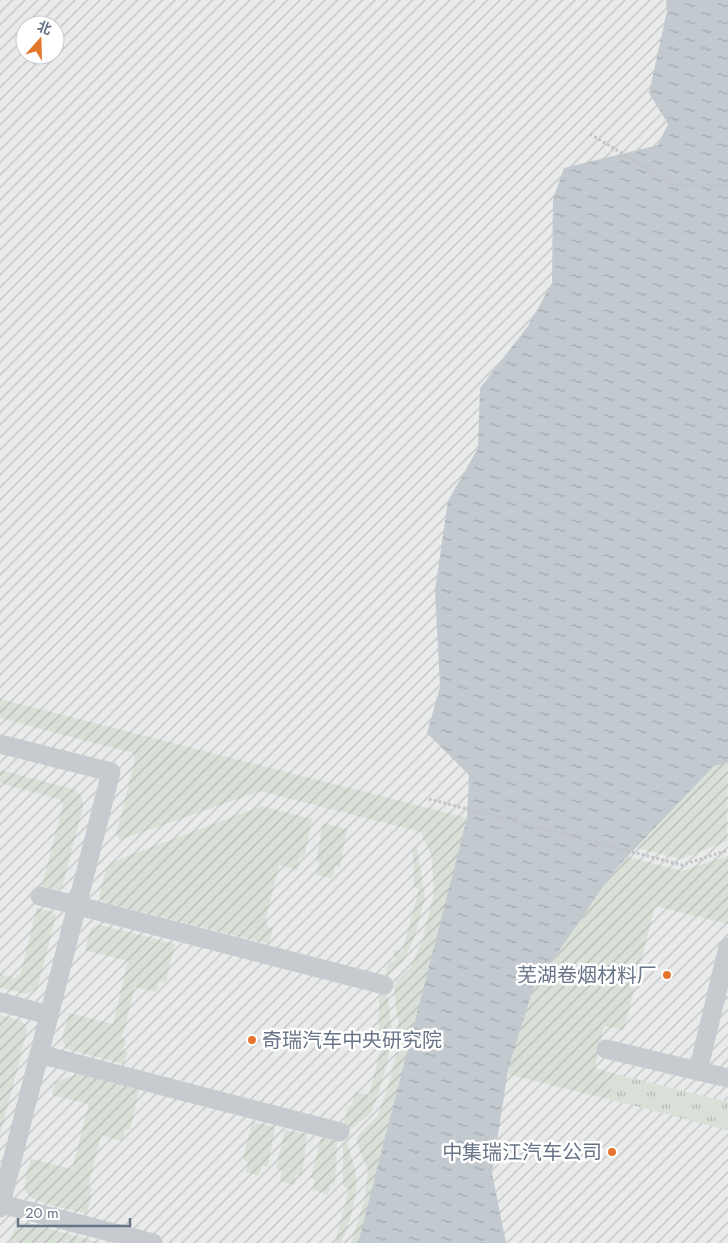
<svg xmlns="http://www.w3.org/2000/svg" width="728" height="1243" font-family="Jost,'Noto Sans SC',sans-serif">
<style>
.industrial{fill:url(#industrial-furrows);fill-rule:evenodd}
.grass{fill:url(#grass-tufts)}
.garden{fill:url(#garden-furrows)}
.water{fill:url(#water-ripples)}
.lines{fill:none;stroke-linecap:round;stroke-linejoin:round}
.path{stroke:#c1c2c5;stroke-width:3;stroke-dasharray:2.5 2.5;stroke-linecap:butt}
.lane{stroke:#c7cace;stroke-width:19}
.poi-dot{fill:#e3762c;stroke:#fff;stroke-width:2}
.labels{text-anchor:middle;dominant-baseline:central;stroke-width:5;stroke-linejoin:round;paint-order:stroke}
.poi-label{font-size:20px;fill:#687487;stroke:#fff;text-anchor:end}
</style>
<defs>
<pattern id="industrial-furrows" width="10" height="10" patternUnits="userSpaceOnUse" patternTransform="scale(1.25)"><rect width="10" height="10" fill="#e9eaea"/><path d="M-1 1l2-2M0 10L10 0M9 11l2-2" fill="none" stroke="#c1c2c3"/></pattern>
<pattern id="grass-tufts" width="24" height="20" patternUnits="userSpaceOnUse" patternTransform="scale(1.25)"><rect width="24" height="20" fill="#d9e0d7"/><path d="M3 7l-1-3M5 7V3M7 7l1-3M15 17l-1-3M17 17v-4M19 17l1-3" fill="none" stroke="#b4bab4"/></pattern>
<pattern id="garden-furrows" width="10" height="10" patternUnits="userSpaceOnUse" patternTransform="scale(1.25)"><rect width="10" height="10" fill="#d9e0d7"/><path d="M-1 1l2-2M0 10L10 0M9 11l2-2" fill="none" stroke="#b4bab4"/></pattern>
<pattern id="water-ripples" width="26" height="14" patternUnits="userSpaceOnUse" patternTransform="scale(1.25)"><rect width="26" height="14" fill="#c2c9cf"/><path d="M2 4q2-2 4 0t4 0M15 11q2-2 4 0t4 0" fill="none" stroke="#a1a8ae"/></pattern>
</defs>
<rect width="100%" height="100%" fill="#f8f9f6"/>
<path class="industrial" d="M 0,0 L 728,0 L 728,1243 L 0,1243 ZM 25,25 L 55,25 L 55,55 L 25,55 Z"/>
<path class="grass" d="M 615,1074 L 728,1102 L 728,1130 L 608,1099 Z"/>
<g class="garden">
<path d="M 0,699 L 467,818 L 358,1243 L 351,1243 L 365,1198 L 368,1170 L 357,1144 L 357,1137 L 378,1115 L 386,1093 L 398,1049 L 399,1030 L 394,990 L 396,981 L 411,967 L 423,938 L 434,892 L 431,854 L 421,832 L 260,791 L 120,840 L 116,835 L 135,759 L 133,753 L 0,718 Z"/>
<path d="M 728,763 L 727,841 L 681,859 L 637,848 L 714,766 Z"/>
<path d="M 0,770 L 76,790 L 82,797 L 83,807 L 62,888 L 58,890 L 42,886 L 63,804 L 61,800 L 0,783 Z"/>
<path d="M 261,806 L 312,819 L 304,858 L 300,857 L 297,870 L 279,865 L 265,922 L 268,923 L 267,927 L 273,928 L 269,944 L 103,902 L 99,897 L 106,869 L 112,862 Z"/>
<path d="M 323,823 L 347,829 L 340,867 L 335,866 L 332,878 L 316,875 L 320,862 L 316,861 Z"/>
<path d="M 417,847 L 425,898 L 414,939 L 404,960 L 384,978 L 389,962 L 394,961 L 396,957 L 393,955 L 395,950 L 402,952 L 419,889 L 414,887 L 413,850 Z"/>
<path d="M 728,856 L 728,924 L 655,906 L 624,1030 L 604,1026 L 595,1068 L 615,1074 L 608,1099 L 507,1074 L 533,989 L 613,872 L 628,857 L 682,871 Z"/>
<path d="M 37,908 L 53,912 L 56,916 L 37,989 L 26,994 L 0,987 L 0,974 L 15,978 L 20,975 Z"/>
<path d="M 100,925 L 175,944 L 166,982 L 159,981 L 156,992 L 135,987 L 122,1038 L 126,1040 L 123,1050 L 128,1053 L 123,1064 L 67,1049 L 62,1039 L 69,1013 L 113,1024 L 128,961 L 85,950 L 91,928 Z"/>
<path d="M 382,990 L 387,992 L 392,1030 L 391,1047 L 379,1092 L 371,1113 L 348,1131 L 345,1130 L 344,1121 L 348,1107 L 351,1106 L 356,1092 L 369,1095 L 383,1040 L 379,1038 L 379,1000 Z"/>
<path d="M 0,1015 L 19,1020 L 25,1024 L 27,1031 L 0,1136 Z"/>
<path d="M 79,1074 L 139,1090 L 130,1130 L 125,1129 L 122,1141 L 101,1135 L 88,1187 L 92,1188 L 90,1195 L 92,1196 L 86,1214 C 74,1210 28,1203 25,1190 C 23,1181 29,1167 31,1159 L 72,1169 L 89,1104 L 52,1095 L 55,1082 Z"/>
<path d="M 252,1122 L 275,1127 L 268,1166 L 262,1166 L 259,1176 L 246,1172 L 248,1162 L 243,1159 Z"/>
<path d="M 285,1130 L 307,1134 L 302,1176 L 296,1175 L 294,1185 L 280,1181 L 282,1171 L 276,1168 Z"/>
<path d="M 321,1138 L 337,1141 L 335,1185 L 331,1184 L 328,1194 L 313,1190 L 315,1180 L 311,1178 Z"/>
<path d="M 347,1142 C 350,1154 355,1166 356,1177 C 358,1197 349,1225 341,1243 L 335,1243 L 349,1189 L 343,1186 L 343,1145 Z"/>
<path d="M 20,1223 L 29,1223 L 100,1243 L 10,1243 L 14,1229 Z"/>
</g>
<path class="water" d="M 666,0 L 728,0 L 728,763 L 714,766 L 613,872 L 533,989 L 508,1070 L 492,1173 L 506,1243 L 358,1243 L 467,818 L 469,775 L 427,733 L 440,687 L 435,590 L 448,501 L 478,448 L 480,388 L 528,326 L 552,283 L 553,199 L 564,168 L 658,145 L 668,124 L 649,93 L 667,11 Z"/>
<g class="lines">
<g class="path">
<path d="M 590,134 L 675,185 L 728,185"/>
<path d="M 429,799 L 682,865 L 728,850"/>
</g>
<g class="lane">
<path d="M 0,744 L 111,772 L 0,1208"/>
<path d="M 40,896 L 384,985"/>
<path d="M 728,947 L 698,1071 L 728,1078"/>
<path d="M 0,1002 L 49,1015"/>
<path d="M 606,1049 L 698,1071"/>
<path d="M 39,1054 L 340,1132"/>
<path d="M 1,1204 L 153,1243"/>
</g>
</g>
<g class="poi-dot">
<circle cx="667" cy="975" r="5"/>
<circle cx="252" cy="1040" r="5"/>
<circle cx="612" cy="1152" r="5"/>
</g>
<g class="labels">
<g class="poi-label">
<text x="657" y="975">芜湖卷烟材料厂</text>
<text x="262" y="1040" text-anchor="start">奇瑞汽车中央研究院</text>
<text x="602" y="1152">中集瑞江汽车公司</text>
</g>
</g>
<g transform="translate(40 40) rotate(20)"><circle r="24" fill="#ffffff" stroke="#c3c7cf"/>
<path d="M0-4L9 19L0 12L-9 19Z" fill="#e3762c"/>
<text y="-8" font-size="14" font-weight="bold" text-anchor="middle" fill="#687487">北</text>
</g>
<path d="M18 1218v8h112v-8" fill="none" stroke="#687487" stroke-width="2.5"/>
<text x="25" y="1218" font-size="15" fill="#687487" stroke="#ffffff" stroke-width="4" paint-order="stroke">20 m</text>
</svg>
